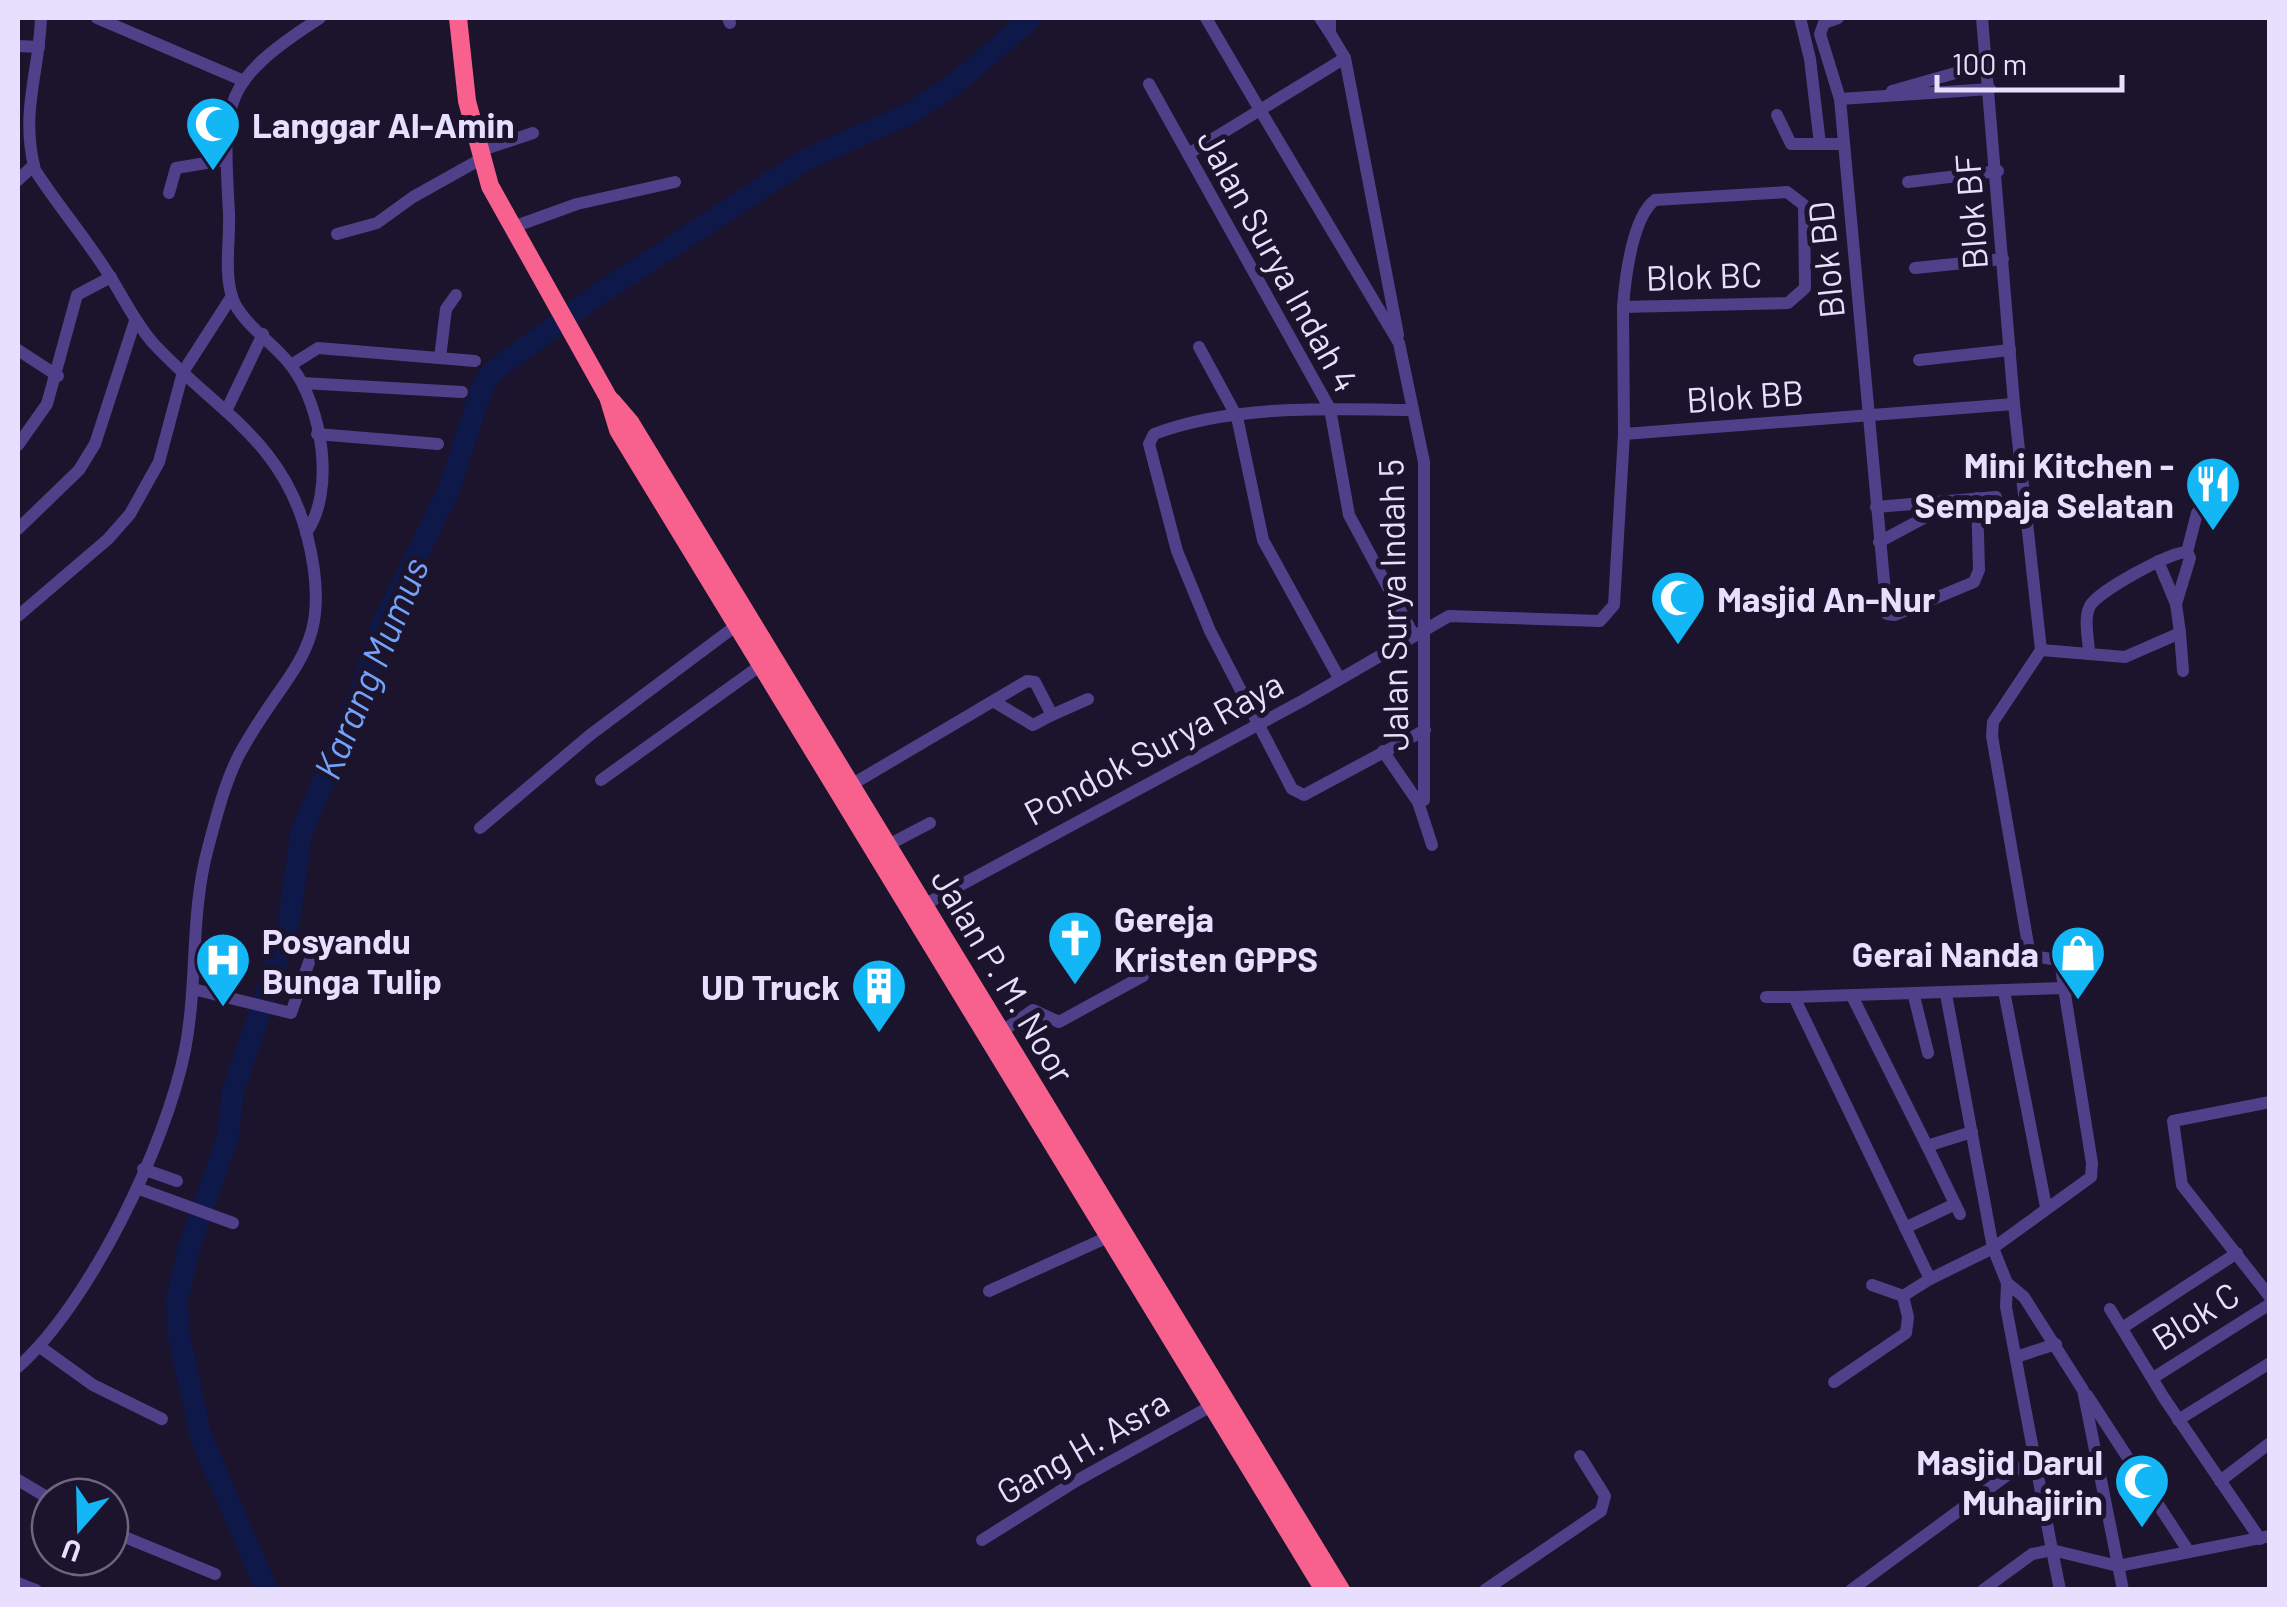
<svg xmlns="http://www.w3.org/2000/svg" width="2287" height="1607" font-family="Barlow,sans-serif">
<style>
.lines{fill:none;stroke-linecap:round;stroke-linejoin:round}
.river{stroke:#0e194a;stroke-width:22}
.minor{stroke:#504089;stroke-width:12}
.highway{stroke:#f8608e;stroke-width:18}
.labels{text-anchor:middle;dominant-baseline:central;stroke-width:10;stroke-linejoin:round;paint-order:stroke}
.poi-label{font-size:35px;font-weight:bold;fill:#e8dffe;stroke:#1c132c;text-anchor:start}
.street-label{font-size:35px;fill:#e8dffe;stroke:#1c132c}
.water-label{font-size:38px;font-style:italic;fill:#72a3f9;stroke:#1c132c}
</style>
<rect width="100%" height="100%" fill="#1c132c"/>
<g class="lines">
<path class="river" d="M 267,1590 L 201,1437 L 178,1331 L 177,1300 L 189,1248 L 228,1136 L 233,1092 L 288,928 L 301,834 L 363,686 L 381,627 L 449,490 L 481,390 L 492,372 L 593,298 L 805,160 L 911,113 L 960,80 L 1031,18"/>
<g class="minor">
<path d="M 97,18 L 244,81"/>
<path d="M 728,18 L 730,23"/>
<path d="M 1206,18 L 1260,110 L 1345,58 L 1398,335"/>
<path d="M 1320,18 L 1330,33 L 1330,18"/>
<path d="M 1800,18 L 1810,59 L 1820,144"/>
<path d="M 1838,18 L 1824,23 L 1820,34 L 1840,99 L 1887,614 L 1895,615 L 1974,582 L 1979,570 L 1977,498"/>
<path d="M 1982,18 L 2014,404 L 2041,650 L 1993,722 L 1992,736 L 2030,956 L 2060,960 L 2064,988"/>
<path d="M 1330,33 L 1345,58"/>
<path d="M 18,46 L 39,47"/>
<path d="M 1149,84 L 1330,409 L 1349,515 L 1413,634"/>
<path d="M 1892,91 L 1987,64"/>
<path d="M 1840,99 L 1990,89"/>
<path d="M 1777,115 L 1791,144 L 1844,144"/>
<path d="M 479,151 L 533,133"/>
<path d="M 1188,154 L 1260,110 L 1399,343 L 1424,462 L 1424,800 L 1418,802 L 1383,751"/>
<path d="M 18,180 L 34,165"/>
<path d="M 1908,182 L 1998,171"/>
<path d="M 1787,192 L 1804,205 L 1805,288 L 1788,303 L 1623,307 C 1625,280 1632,217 1655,200 Z"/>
<path d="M 169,193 L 176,168 L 224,160"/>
<path d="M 513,227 L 577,204 L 675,182"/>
<path d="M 337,234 L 377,223 L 413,197 L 481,159"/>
<path d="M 1915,268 L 2003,259"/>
<path d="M 1199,347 L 1237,417 L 1263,540 L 1339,678"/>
<path d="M 18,350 L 58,376"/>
<path d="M 440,358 L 446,309 L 456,295"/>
<path d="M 1919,360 L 2010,350"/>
<path d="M 291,365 L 318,348 L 475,361"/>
<path d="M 303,383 L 462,392"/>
<path d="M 1413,410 C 1331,409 1233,404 1154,434 L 1149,444 L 1177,551 L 1210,631 L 1292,789 L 1304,795 L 1425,730"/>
<path d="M 226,411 L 263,334"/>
<path d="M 317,434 L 438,444"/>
<path d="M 1624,434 L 2014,404"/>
<path d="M 18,445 L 47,404 L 77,295 L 111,277"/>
<path d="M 1876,507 L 1996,497"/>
<path d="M 18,529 L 79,470 L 95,444 L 135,321"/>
<path d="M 306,533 C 336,491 322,407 292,367 C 276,344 241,324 232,297 C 224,270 230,242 229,214 C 223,102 219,83 320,18"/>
<path d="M 1879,542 L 1952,503"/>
<path d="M 2158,561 L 2176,604"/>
<path d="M 18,616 L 108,539 L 130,514 L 159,462 L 183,372 L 232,296"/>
<path d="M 2180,633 L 2183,671"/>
<path d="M 2041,650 L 2125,657 L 2180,633 L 2176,604 L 2190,558 L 2187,552 L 2197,513"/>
<path d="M 2089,654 C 2089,640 2083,619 2090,606 C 2098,591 2170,552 2187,552"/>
<path d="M 993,701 L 1033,725 L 1052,715"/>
<path d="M 601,780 L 761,665"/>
<path d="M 851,785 L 1027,681 L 1035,682 L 1052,715 L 1088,699"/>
<path d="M 1418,802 L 1432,845"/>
<path d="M 480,828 L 590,735 L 737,625"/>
<path d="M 888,845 L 930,823"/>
<path d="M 920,907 L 1302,701 L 1449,616 L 1600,621 L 1614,605 L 1624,434 L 1623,307"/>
<path d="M 2064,988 L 2092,1163 L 2091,1177 L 1993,1248 L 1930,1279 L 1794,997 Z"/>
<path d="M 193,989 L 291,1013 L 314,948"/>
<path d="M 2004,991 L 2046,1207"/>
<path d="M 1946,994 L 1993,1248 L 2007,1283 L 2006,1307 L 2052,1550 L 2032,1554 L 1983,1590"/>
<path d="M 1914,996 L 1928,1053"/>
<path d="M 1766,997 L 1794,997"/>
<path d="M 1853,998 L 1927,1146 L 1972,1132"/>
<path d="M 1001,1032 L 1033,1010 L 1059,1022 L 1143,976"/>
<path d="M 2270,1102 L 2173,1121 L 2182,1185 L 2270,1297"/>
<path d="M 1927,1146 L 1960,1214"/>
<path d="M 143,1169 L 177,1181"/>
<path d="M 137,1188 L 233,1223"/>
<path d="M 1905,1228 L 1955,1204"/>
<path d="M 2007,1283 L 2024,1297 L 2083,1390 L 2123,1590"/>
<path d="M 1872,1285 L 1903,1296"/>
<path d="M 989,1291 L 1108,1237"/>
<path d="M 2110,1309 L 2164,1398 L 2260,1539"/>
<path d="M 2122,1328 L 2237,1253"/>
<path d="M 40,1347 L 93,1385 L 162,1419"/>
<path d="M 2016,1357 L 2056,1344"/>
<path d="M 18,1367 C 90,1303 166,1145 185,1050 C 198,983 190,914 208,848 C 216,818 225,782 239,755 C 287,665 337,652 307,535 C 282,439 216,411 154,344 C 135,323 124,298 109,275 C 86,238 58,206 35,170 C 20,112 39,74 41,18"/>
<path d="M 2153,1378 L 2270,1304"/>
<path d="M 1834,1382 L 1906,1333 L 1908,1317 L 1903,1296 L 1930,1279"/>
<path d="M 2087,1395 L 2189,1552"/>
<path d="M 2178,1420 L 2270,1363"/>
<path d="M 18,1480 L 50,1499"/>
<path d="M 2220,1481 L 2270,1443"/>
<path d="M 110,1531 L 215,1574"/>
<path d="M 982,1540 L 1076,1481 L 1213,1405"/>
<path d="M 18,1583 L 36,1590"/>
<path d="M 1485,1590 L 1601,1511 L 1605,1496 L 1580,1456"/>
<path d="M 1851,1590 L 2010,1473 L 2035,1460"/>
<path d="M 2060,1590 L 2052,1550 L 2118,1566 L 2270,1536"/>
</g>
<g class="highway">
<path d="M 458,18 L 467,101 L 490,186 L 608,397 L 618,430 L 1324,1590"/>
<path d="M 612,401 L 630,422 L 1341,1590"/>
</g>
</g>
<defs>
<g id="mosque-pin" transform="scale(2.875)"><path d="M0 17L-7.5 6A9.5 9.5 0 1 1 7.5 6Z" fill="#14b7f5" stroke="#1c132c"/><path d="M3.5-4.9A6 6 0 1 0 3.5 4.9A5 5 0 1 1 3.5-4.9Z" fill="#fff"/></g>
<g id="restaurant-pin" transform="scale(2.875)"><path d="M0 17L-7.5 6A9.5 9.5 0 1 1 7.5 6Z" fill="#14b7f5" stroke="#1c132c"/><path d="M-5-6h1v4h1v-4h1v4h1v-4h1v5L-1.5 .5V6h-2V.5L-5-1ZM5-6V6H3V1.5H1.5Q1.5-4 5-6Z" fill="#fff"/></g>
<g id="church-pin" transform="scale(2.875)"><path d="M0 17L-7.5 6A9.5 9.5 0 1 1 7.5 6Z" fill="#14b7f5" stroke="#1c132c"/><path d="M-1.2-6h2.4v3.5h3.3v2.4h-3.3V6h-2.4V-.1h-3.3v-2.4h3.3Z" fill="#fff"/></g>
<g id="shop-pin" transform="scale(2.875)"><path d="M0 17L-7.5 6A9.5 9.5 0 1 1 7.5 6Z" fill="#14b7f5" stroke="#1c132c"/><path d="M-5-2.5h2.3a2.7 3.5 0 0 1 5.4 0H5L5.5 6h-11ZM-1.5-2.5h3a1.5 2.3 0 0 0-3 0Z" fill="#fff"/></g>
<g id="hospital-pin" transform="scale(2.875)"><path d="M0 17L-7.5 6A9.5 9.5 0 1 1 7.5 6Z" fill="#14b7f5" stroke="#1c132c"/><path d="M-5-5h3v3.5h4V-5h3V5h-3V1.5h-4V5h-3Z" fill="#fff"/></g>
<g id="building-pin" transform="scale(2.875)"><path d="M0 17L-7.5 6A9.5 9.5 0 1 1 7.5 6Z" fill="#14b7f5" stroke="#1c132c"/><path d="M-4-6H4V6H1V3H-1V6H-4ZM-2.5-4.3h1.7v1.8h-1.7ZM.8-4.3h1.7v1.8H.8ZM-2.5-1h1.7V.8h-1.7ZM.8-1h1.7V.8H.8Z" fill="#fff"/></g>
</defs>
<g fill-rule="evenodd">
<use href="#mosque-pin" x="213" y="124"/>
<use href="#restaurant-pin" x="2213" y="484"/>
<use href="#mosque-pin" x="1678" y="598"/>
<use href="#church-pin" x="1075" y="938"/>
<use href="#shop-pin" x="2078" y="953"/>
<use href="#hospital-pin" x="223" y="960"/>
<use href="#building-pin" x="879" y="986"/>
<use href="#mosque-pin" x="2142" y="1481"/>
</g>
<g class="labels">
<g class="poi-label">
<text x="252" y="124">Langgar Al-Amin</text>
<text x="2174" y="464" text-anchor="end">Mini Kitchen -<tspan x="2174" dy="40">Sempaja Selatan</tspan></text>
<text x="1717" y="598">Masjid An-Nur</text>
<text x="1114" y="918">Gereja<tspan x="1114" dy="40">Kristen GPPS</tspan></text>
<text x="262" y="940">Posyandu<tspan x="262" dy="40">Bunga Tulip</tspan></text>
<text x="2039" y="953" text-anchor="end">Gerai Nanda</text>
<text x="840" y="986" text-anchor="end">UD Truck</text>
<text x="2103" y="1461" text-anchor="end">Masjid Darul<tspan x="2103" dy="40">Muhajirin</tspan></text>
</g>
<g class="street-label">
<text transform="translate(1970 212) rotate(-94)">Blok BF</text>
<text transform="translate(1279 260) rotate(61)">Jalan Surya Indah 4</text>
<text transform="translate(1825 260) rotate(-96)">Blok BD</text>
<text transform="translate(1704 275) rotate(-2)">Blok BC</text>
<text transform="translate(1745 395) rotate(-4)">Blok BB</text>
<text transform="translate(1392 605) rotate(-91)">Jalan Surya Indah 5</text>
<text transform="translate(1153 747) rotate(-28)">Pondok Surya Raya</text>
<text transform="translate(1004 975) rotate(59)">Jalan P. M. Noor</text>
<text transform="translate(2195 1315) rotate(-32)">Blok C</text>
<text transform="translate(1082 1446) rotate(-30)">Gang H. Asra</text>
</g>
<g class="water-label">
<text transform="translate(370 668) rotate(-67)">Karang Mumus</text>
</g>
</g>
<rect width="2287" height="1607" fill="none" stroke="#e8dffe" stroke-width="40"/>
<g transform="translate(80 1527) rotate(200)"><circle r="48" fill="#1c132c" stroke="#6e6580" stroke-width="2.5"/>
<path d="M0-8L18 38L0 25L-18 38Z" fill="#14b7f5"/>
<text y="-15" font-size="28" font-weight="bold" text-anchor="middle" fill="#e8dffe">U</text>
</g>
<path d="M1937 75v15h185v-15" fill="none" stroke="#e8dffe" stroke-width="5"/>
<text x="1952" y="75" font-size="30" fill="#e8dffe" stroke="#1c132c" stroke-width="8" paint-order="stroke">100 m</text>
</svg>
